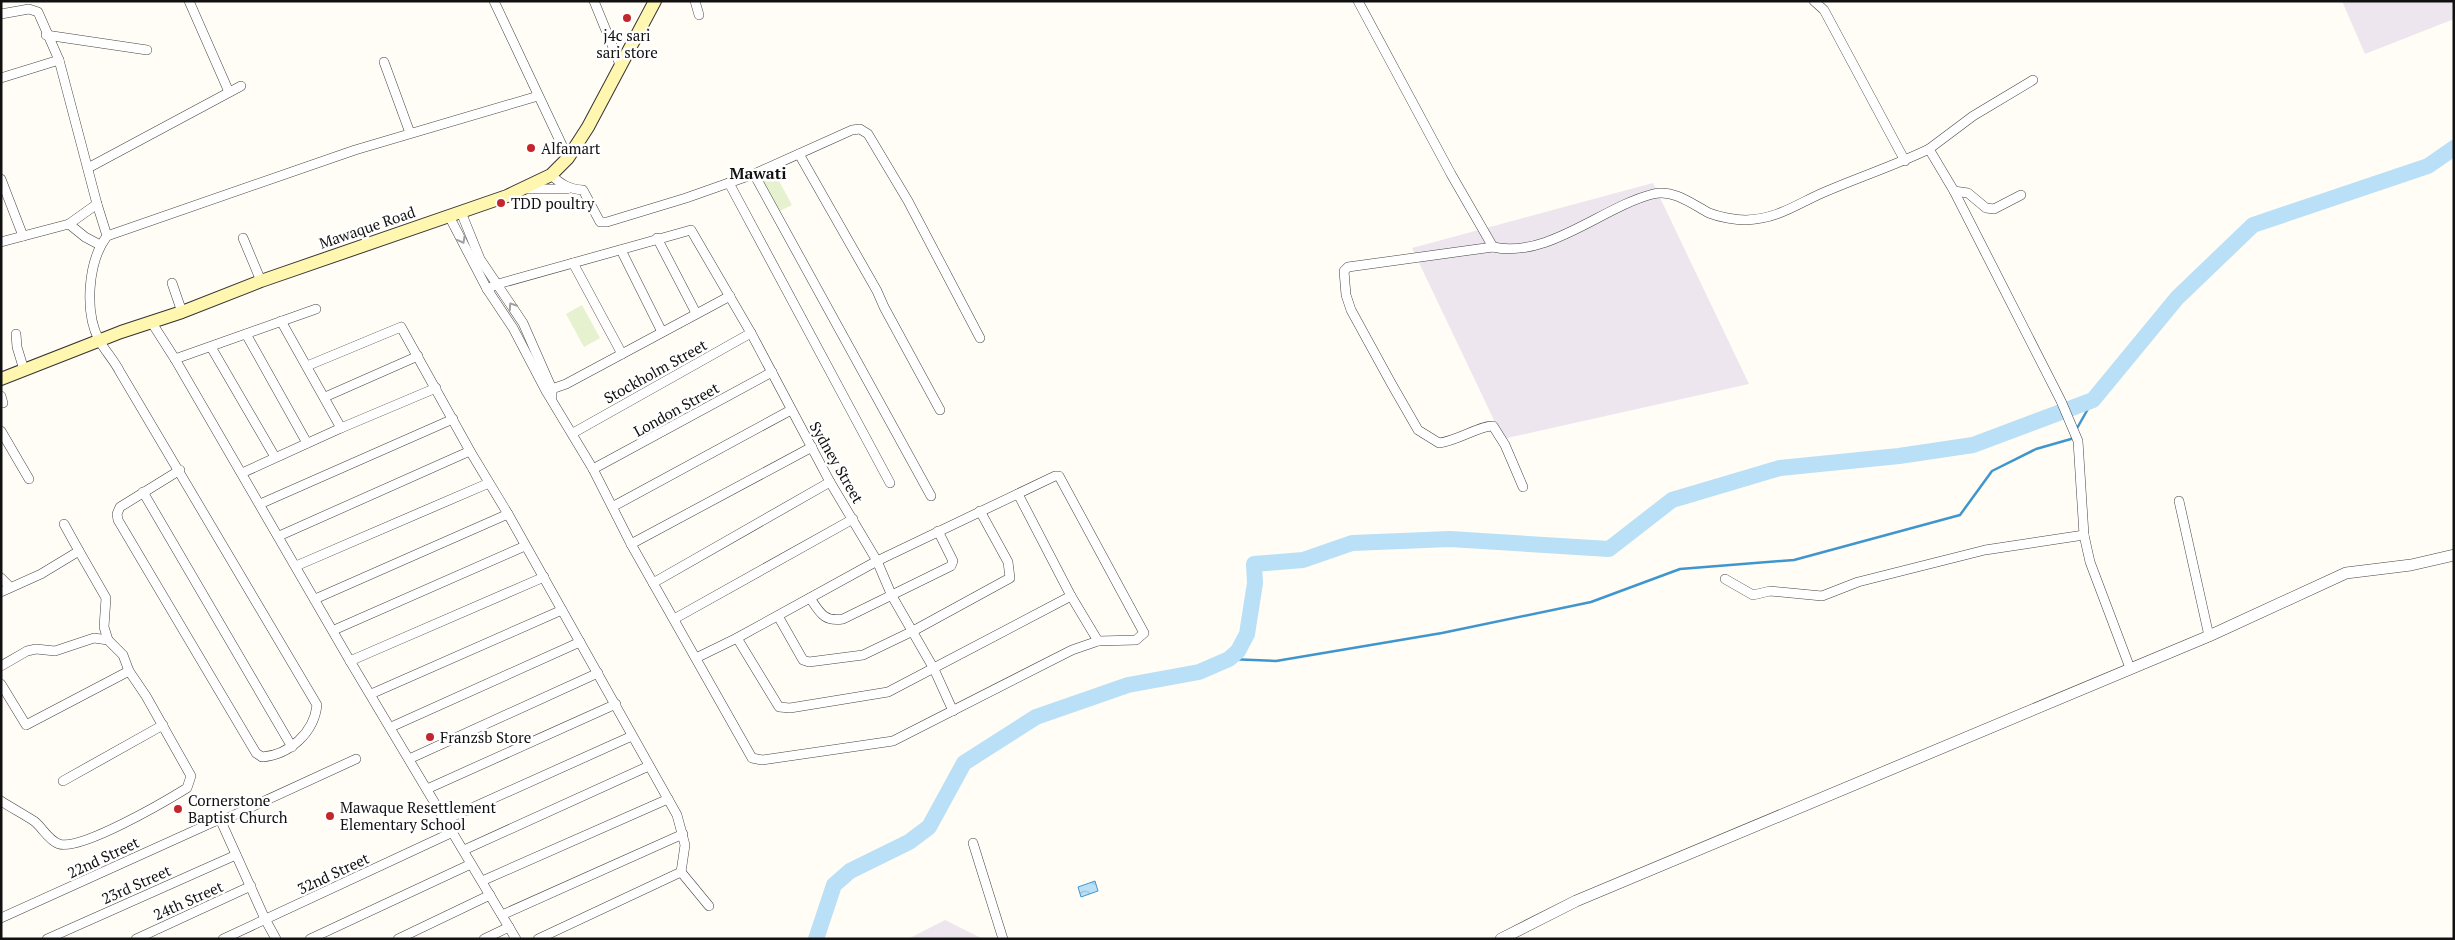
<svg xmlns="http://www.w3.org/2000/svg" width="2455" height="940" font-family="'PT Serif',serif">
<style>
.industrial{fill:#eee6ef}
.pitch{fill:#e6f2cf}
.water{fill:url(#water-waves);stroke:#3f96cf}
.lines{fill:none;stroke-linecap:round;stroke-linejoin:round}
.stream{stroke:#3f96cf;stroke-width:2.5}
.river{stroke:#b9e0f7;stroke-width:16}
.minor-casing{stroke:#444;stroke-width:10}
.tertiary-casing{stroke:#444;stroke-width:12}
.secondary-casing{stroke:#333;stroke-width:14}
.minor{stroke:#fff;stroke-width:9}
.tertiary{stroke:#fff;stroke-width:11}
.secondary{stroke:#fff6b0;stroke-width:12}
.oneway{stroke:#a0a0a0}
.poi-dot{fill:#c4262e;stroke:#fff;stroke-width:2}
.labels{text-anchor:middle;dominant-baseline:central;stroke-width:5;stroke-linejoin:round;paint-order:stroke}
.poi-label{font-size:15px;fill:#111;stroke:#fff;text-anchor:start}
.street-label{font-size:15px;fill:#111;stroke:#fff}
.neighbourhood-label{font-size:16px;font-weight:bold;fill:#111;stroke:#fff}
</style>
<defs>
<pattern id="water-waves" width="16" height="10" patternUnits="userSpaceOnUse" patternTransform="scale(1.25)"><rect width="16" height="10" fill="#b9e0f7"/><path d="M0 5q4-4 8 0t8 0" fill="none" stroke="#9ebfd3"/></pattern>
</defs>
<rect width="100%" height="100%" fill="#fffdf5"/>
<g class="industrial">
<path d="M 2342,1 L 2454,1 L 2454,19 L 2365,54 Z"/>
<path d="M 1653,183 L 1749,384 L 1503,439 L 1412,248 Z"/>
<path d="M 945,920 L 983,939 L 908,939 Z"/>
</g>
<g class="pitch">
<path d="M 772,168 L 792,205 L 778,212 L 758,176 Z"/>
<path d="M 582,305 L 600,338 L 584,347 L 566,314 Z"/>
</g>
<path class="water" d="M 1095,881 L 1098,891 L 1081,897 L 1078,887 Z"/>
<g class="lines">
<g class="stream">
<path d="M 2076,430 L 2093,400"/>
<path d="M 1229,659 L 1276,661 L 1442,633 L 1591,602 L 1680,569 L 1794,560 L 1960,515 L 1992,471 L 2036,449 L 2071,439 L 2074,435"/>
</g>
<path class="river" d="M 816,939 L 834,885 L 850,871 L 909,842 L 929,827 L 964,763 L 1036,717 L 1128,685 L 1199,672 L 1229,659 L 1238,651 L 1247,634 L 1255,583 L 1254,564 L 1303,560 L 1352,543 L 1450,539 L 1609,549 L 1672,500 L 1780,468 L 1899,456 L 1973,445 L 2093,400 L 2177,298 L 2253,225 L 2428,166 L 2454,148"/>
<g class="minor-casing">
<g id="minor">
<path d="M 189,1 L 229,92"/>
<path d="M 494,1 L 568,158"/>
<path d="M 594,1 L 621,67"/>
<path d="M 695,1 L 699,15"/>
<path d="M 1358,1 L 1451,174 L 1493,247"/>
<path d="M 1814,1 L 1824,10 L 1905,161"/>
<path d="M 1,14 L 29,9 L 38,12 L 59,60 L 97,204 L 107,236 C 88,261 84,311 99,340 C 105,351 114,360 120,372 L 317,705 C 314,733 289,755 262,757 L 256,753 L 118,520 L 117,514 L 120,507 L 180,470"/>
<path d="M 46,35 L 147,50"/>
<path d="M 384,62 L 410,133"/>
<path d="M 1,78 L 59,60"/>
<path d="M 1929,149 L 1973,116 L 2033,80"/>
<path d="M 799,154 L 877,291 L 884,307 L 940,410"/>
<path d="M 88,168 L 241,86"/>
<path d="M 754,174 L 852,130 L 860,129 L 868,134 L 908,201 L 980,338"/>
<path d="M 551,175 C 562,185 569,189 583,190 L 600,222 L 607,222 L 686,198 L 754,174 L 931,496"/>
<path d="M 1,179 L 23,236"/>
<path d="M 729,183 L 890,483"/>
<path d="M 528,189 L 567,189"/>
<path d="M 1954,191 L 1968,193 L 1986,208 L 1994,209 L 2021,195"/>
<path d="M 461,212 L 480,259 L 523,323 L 552,389 L 552,398"/>
<path d="M 449,216 L 487,289 L 513,328 L 546,391 L 593,469 L 631,544 L 752,758 L 762,760 L 893,741 L 1072,650 L 1098,641 L 1136,640 L 1144,633 L 1059,476 L 1055,476 L 877,561 L 737,638 L 696,658"/>
<path d="M 69,224 L 97,204"/>
<path d="M 107,236 L 355,150 L 538,96"/>
<path d="M 243,238 L 261,281"/>
<path d="M 657,238 L 696,313"/>
<path d="M 1,242 L 69,224 L 85,237 L 100,245"/>
<path d="M 621,250 L 662,332"/>
<path d="M 573,263 L 622,354"/>
<path d="M 172,283 L 182,312"/>
<path d="M 487,289 L 498,284 L 691,230 L 751,333 L 830,482 L 877,561 L 892,596 L 934,669 L 953,711"/>
<path d="M 281,321 L 341,428"/>
<path d="M 152,323 L 175,359 L 350,661 L 516,939"/>
<path d="M 16,334 L 17,347 L 24,370"/>
<path d="M 246,334 L 307,443"/>
<path d="M 211,347 L 275,457"/>
<path d="M 175,359 L 316,309"/>
<path d="M 307,366 L 401,327 L 470,451 L 508,514 L 677,815 L 685,845 L 681,872 L 538,939"/>
<path d="M 549,390 L 566,384 L 730,296"/>
<path d="M 1,396 L 3,403"/>
<path d="M 325,397 L 418,356"/>
<path d="M 1,431 L 29,479"/>
<path d="M 573,433 L 751,333"/>
<path d="M 593,469 L 772,372"/>
<path d="M 242,473 L 341,428 L 436,388"/>
<path d="M 1523,487 L 1505,445 L 1493,426 C 1481,425 1457,441 1439,443 L 1418,430 L 1391,383 L 1351,310 L 1346,295 L 1344,271 L 1348,267 L 1493,247 C 1548,259 1602,207 1653,194 C 1674,189 1692,204 1709,213 C 1719,217 1735,220 1746,220 C 1776,219 1794,206 1820,194 C 1856,178 1894,166 1929,149 L 1954,191 L 2061,401 L 2078,441 L 2084,535 L 2090,562 L 2130,668"/>
<path d="M 143,492 L 292,747"/>
<path d="M 1018,494 L 1071,596 L 1098,641"/>
<path d="M 2179,501 L 2209,636"/>
<path d="M 260,504 L 453,419"/>
<path d="M 614,506 L 791,410"/>
<path d="M 64,524 L 79,551"/>
<path d="M 279,536 L 470,451"/>
<path d="M 631,544 L 812,447"/>
<path d="M 296,566 L 489,483"/>
<path d="M 1,578 L 10,587"/>
<path d="M 1725,579 L 1753,595 L 1770,591 L 1822,596 L 1858,582 L 1985,550 L 2084,535"/>
<path d="M 653,583 L 830,482"/>
<path d="M 1,592 L 41,574 L 79,551 L 106,598 L 104,627 L 108,640"/>
<path d="M 810,598 C 820,613 824,622 843,619 L 951,566 L 953,561 L 938,531"/>
<path d="M 315,599 L 508,514"/>
<path d="M 778,616 L 803,660 L 809,662 L 863,655 L 913,631 L 1010,578 L 1008,562 L 980,511"/>
<path d="M 674,619 L 853,519"/>
<path d="M 334,630 L 525,546"/>
<path d="M 737,638 L 779,707 L 790,708 L 888,692 L 1071,596"/>
<path d="M 350,661 L 544,577"/>
<path d="M 1,666 L 27,651 L 36,649 L 55,651 L 94,638 L 108,640 L 123,655 L 129,671"/>
<path d="M 1,684 L 26,725 L 129,671 L 146,696 L 191,776 L 187,788 C 166,801 81,851 59,844 C 48,840 43,828 34,821 C 23,814 12,808 1,801"/>
<path d="M 371,694 L 562,610"/>
<path d="M 391,727 L 580,642"/>
<path d="M 409,759 L 598,673"/>
<path d="M 63,781 L 163,725"/>
<path d="M 427,789 L 616,704"/>
<path d="M 445,820 L 632,736"/>
<path d="M 221,821 L 356,759"/>
<path d="M 973,843 L 1003,939"/>
<path d="M 464,850 L 649,766"/>
<path d="M 681,872 L 709,906"/>
<path d="M 482,881 L 668,799"/>
<path d="M 502,915 L 683,834"/>
<path d="M 1,918 L 220,819 L 265,919 L 276,939"/>
<path d="M 47,939 L 236,855"/>
<path d="M 136,939 L 251,886"/>
<path d="M 223,939 L 453,832"/>
<path d="M 310,939 L 471,864"/>
<path d="M 398,939 L 490,895"/>
<path d="M 484,939 L 509,927"/>
</g>
</g>
<g class="tertiary-casing">
<path id="tertiary" d="M 1501,939 L 1576,901 L 2209,636 L 2346,573 L 2411,565 L 2454,555"/>
</g>
<g class="secondary-casing">
<path id="secondary" d="M 1,379 L 121,332 L 182,312 L 261,281 L 507,196 L 551,175 L 568,158 L 588,127 L 655,1"/>
</g>
<use href="#minor" class="minor"/>
<use href="#tertiary" class="tertiary"/>
<use href="#secondary" class="secondary"/>
</g>
<defs><path id="oneway-chevron" d="M-2-3.5L2.5 0L-2 3.5" fill="none" stroke-width="1.6" stroke-linecap="round" stroke-linejoin="round" transform="scale(1.25)"/></defs>
<g class="oneway">
<use href="#oneway-chevron" transform="translate(462 240) rotate(62)"/>
<use href="#oneway-chevron" transform="translate(512 306) rotate(-123)"/>
</g>
<g class="poi-dot">
<circle cx="627" cy="18" r="5"/>
<circle cx="531" cy="148" r="5"/>
<circle cx="501" cy="203" r="5"/>
<circle cx="430" cy="737" r="5"/>
<circle cx="178" cy="809" r="5"/>
<circle cx="330" cy="816" r="5"/>
</g>
<g class="labels">
<g class="poi-label">
<text x="627" y="35" text-anchor="middle">j4c sari<tspan x="627" dy="17">sari store</tspan></text>
<text x="541" y="148">Alfamart</text>
<text x="511" y="203">TDD poultry</text>
<text x="440" y="737">Franzsb Store</text>
<text x="188" y="800">Cornerstone<tspan x="188" dy="17">Baptist Church</tspan></text>
<text x="340" y="807">Mawaque Resettlement<tspan x="340" dy="17">Elementary School</tspan></text>
</g>
<g class="street-label">
<text transform="translate(367 227) rotate(-19)">Mawaque Road</text>
<text transform="translate(655 371) rotate(-29)">Stockholm Street</text>
<text transform="translate(676 409) rotate(-29)">London Street</text>
<text transform="translate(837 462) rotate(60)">Sydney Street</text>
<text transform="translate(103 857) rotate(-25)">22nd Street</text>
<text transform="translate(333 873) rotate(-25)">32nd Street</text>
<text transform="translate(136 884) rotate(-24)">23rd Street</text>
<text transform="translate(188 900) rotate(-24)">24th Street</text>
</g>
<g class="neighbourhood-label">
<text x="758" y="173">Mawati</text>
</g>
</g>
<rect width="2455" height="940" fill="none" stroke="#111111" stroke-width="5"/>
</svg>
